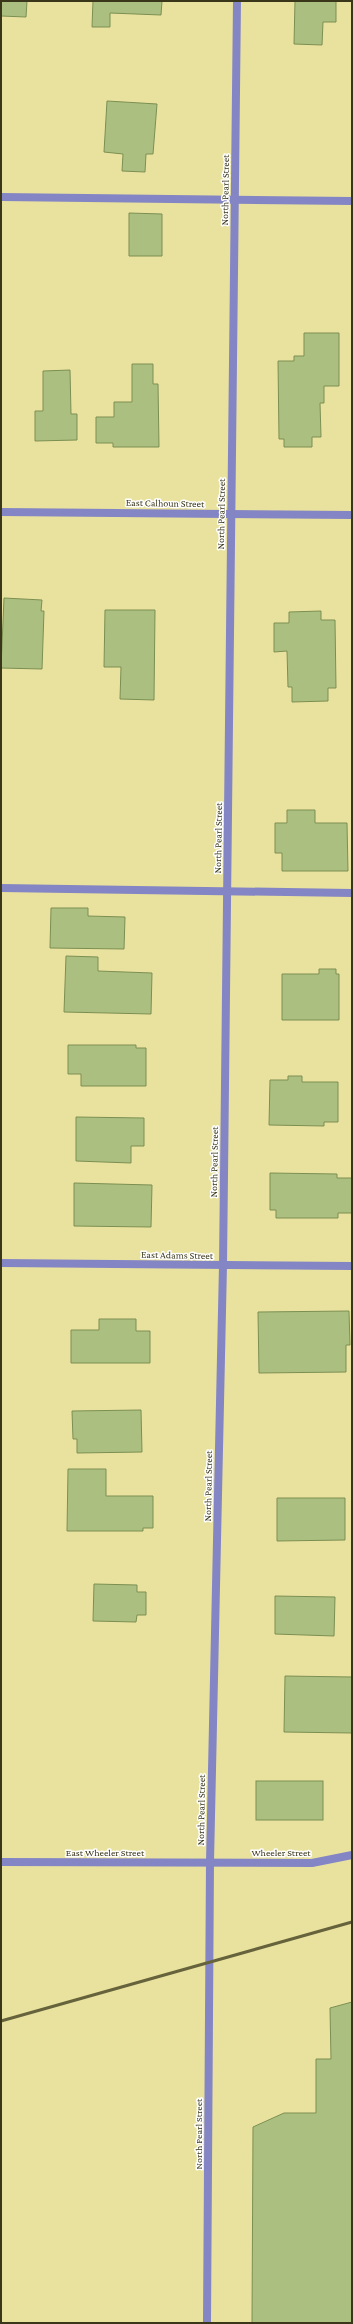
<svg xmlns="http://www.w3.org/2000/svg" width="353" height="2324" font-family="'Crimson Pro',serif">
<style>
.building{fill:#abc080;stroke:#7c8f52}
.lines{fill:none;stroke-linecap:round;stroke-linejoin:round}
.service{stroke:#8485c5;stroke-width:8}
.minor{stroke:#8485c5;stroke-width:8}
.rail{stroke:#66623c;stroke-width:3}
.labels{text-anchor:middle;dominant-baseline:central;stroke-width:3;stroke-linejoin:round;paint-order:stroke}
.street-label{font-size:10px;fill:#39361a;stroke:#fff}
</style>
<rect width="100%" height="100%" fill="#e9e29e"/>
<g class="building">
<path d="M 1,1 L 27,1 L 26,17 L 1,16 Z"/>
<path d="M 93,1 L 162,1 L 161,15 L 110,13 L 110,27 L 92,27 Z"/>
<path d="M 295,1 L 336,1 L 336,22 L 323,22 L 322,45 L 294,44 Z"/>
<path d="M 107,101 L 157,104 L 153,154 L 146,154 L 145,172 L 122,171 L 123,154 L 104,152 Z"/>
<path d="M 129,213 L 162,214 L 162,256 L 129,256 Z"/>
<path d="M 304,333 L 339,333 L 339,386 L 324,386 L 324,403 L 320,403 L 321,437 L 312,437 L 312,447 L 284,447 L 284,439 L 279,439 L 278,361 L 294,361 L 294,356 L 304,356 Z"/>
<path d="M 132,364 L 153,364 L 153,384 L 158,384 L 159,447 L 113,447 L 113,443 L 96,443 L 96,417 L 114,417 L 114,402 L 132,402 Z"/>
<path d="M 70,370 L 71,414 L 77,414 L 77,440 L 35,441 L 35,411 L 43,411 L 43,371 Z"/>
<path d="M 4,598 L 42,600 L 41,611 L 44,611 L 42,669 L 1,668 Z"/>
<path d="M 105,610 L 155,610 L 154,700 L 120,699 L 121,667 L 104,667 Z"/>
<path d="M 321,611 L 321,620 L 335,620 L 336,688 L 328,688 L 328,701 L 292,702 L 292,687 L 288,687 L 287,651 L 274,652 L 274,623 L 289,623 L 289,612 Z"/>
<path d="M 287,810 L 315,810 L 315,823 L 347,823 L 348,871 L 282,871 L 282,853 L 275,853 L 275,823 L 287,823 Z"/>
<path d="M 51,908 L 88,908 L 88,916 L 125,917 L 124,949 L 50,948 Z"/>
<path d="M 66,956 L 98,957 L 98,971 L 152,973 L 151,1014 L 64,1012 Z"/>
<path d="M 319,969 L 336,969 L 336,974 L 339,974 L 339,1020 L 282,1020 L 282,974 L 319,974 Z"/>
<path d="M 68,1045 L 136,1045 L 136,1048 L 146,1048 L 146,1086 L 81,1086 L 81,1074 L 68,1074 Z"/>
<path d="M 288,1076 L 302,1076 L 302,1082 L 338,1082 L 338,1122 L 324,1122 L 324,1126 L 269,1125 L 270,1080 L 288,1080 Z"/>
<path d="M 76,1117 L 144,1118 L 144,1146 L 131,1146 L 131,1163 L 76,1161 Z"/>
<path d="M 270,1173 L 337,1174 L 337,1178 L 352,1178 L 352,1213 L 338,1213 L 338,1218 L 276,1218 L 276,1210 L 270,1210 Z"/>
<path d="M 74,1183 L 152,1185 L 151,1227 L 74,1226 Z"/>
<path d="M 349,1311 L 350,1345 L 346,1345 L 346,1372 L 259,1373 L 258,1312 Z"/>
<path d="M 99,1319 L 136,1319 L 136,1331 L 150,1331 L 150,1363 L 71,1363 L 71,1330 L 99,1330 Z"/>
<path d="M 141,1410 L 142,1452 L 77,1453 L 77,1439 L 73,1439 L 72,1411 Z"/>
<path d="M 68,1469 L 106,1469 L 106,1496 L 153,1496 L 153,1528 L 143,1528 L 143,1531 L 67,1531 Z"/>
<path d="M 277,1498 L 345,1498 L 345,1540 L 277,1541 Z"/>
<path d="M 94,1584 L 137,1585 L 137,1592 L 146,1592 L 146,1615 L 137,1615 L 136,1622 L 93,1621 Z"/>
<path d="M 275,1596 L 335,1597 L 334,1636 L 275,1634 Z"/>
<path d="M 285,1676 L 352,1677 L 352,1733 L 284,1732 Z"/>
<rect x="256" y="1781" width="67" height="39"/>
<path d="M 352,2002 L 352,2323 L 252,2323 L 253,2127 L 284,2113 L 316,2113 L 316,2059 L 331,2059 L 330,2008 Z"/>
</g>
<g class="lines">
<g class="service">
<path d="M 1,197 L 352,201"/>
<path d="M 1,888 L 352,893"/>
</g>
<g class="minor">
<path d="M 1,512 L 352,515"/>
<path d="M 1,1263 L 352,1266"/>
<path d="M 1,1862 L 312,1863 L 352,1855"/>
<path d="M 207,2323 L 210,1862 L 223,1265 L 237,1"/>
</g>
<path class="rail" d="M 1,2021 L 352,1922"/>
</g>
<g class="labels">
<g class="street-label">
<text transform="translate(225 190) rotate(-89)">North Pearl Street</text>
<text transform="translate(165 503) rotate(1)">East Calhoun Street</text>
<text transform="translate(221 514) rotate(-89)">North Pearl Street</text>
<text transform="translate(218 838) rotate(-89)">North Pearl Street</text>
<text transform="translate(214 1162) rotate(-89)">North Pearl Street</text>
<text transform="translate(177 1255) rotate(1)">East Adams Street</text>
<text transform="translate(208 1486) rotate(-89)">North Pearl Street</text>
<text transform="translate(201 1810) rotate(-89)">North Pearl Street</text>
<text x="105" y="1852">East Wheeler Street</text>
<text x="281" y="1852">Wheeler Street</text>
<text transform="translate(198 2134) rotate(-90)">North Pearl Street</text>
</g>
</g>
<rect width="353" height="2324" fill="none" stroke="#39361a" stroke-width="4"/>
</svg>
